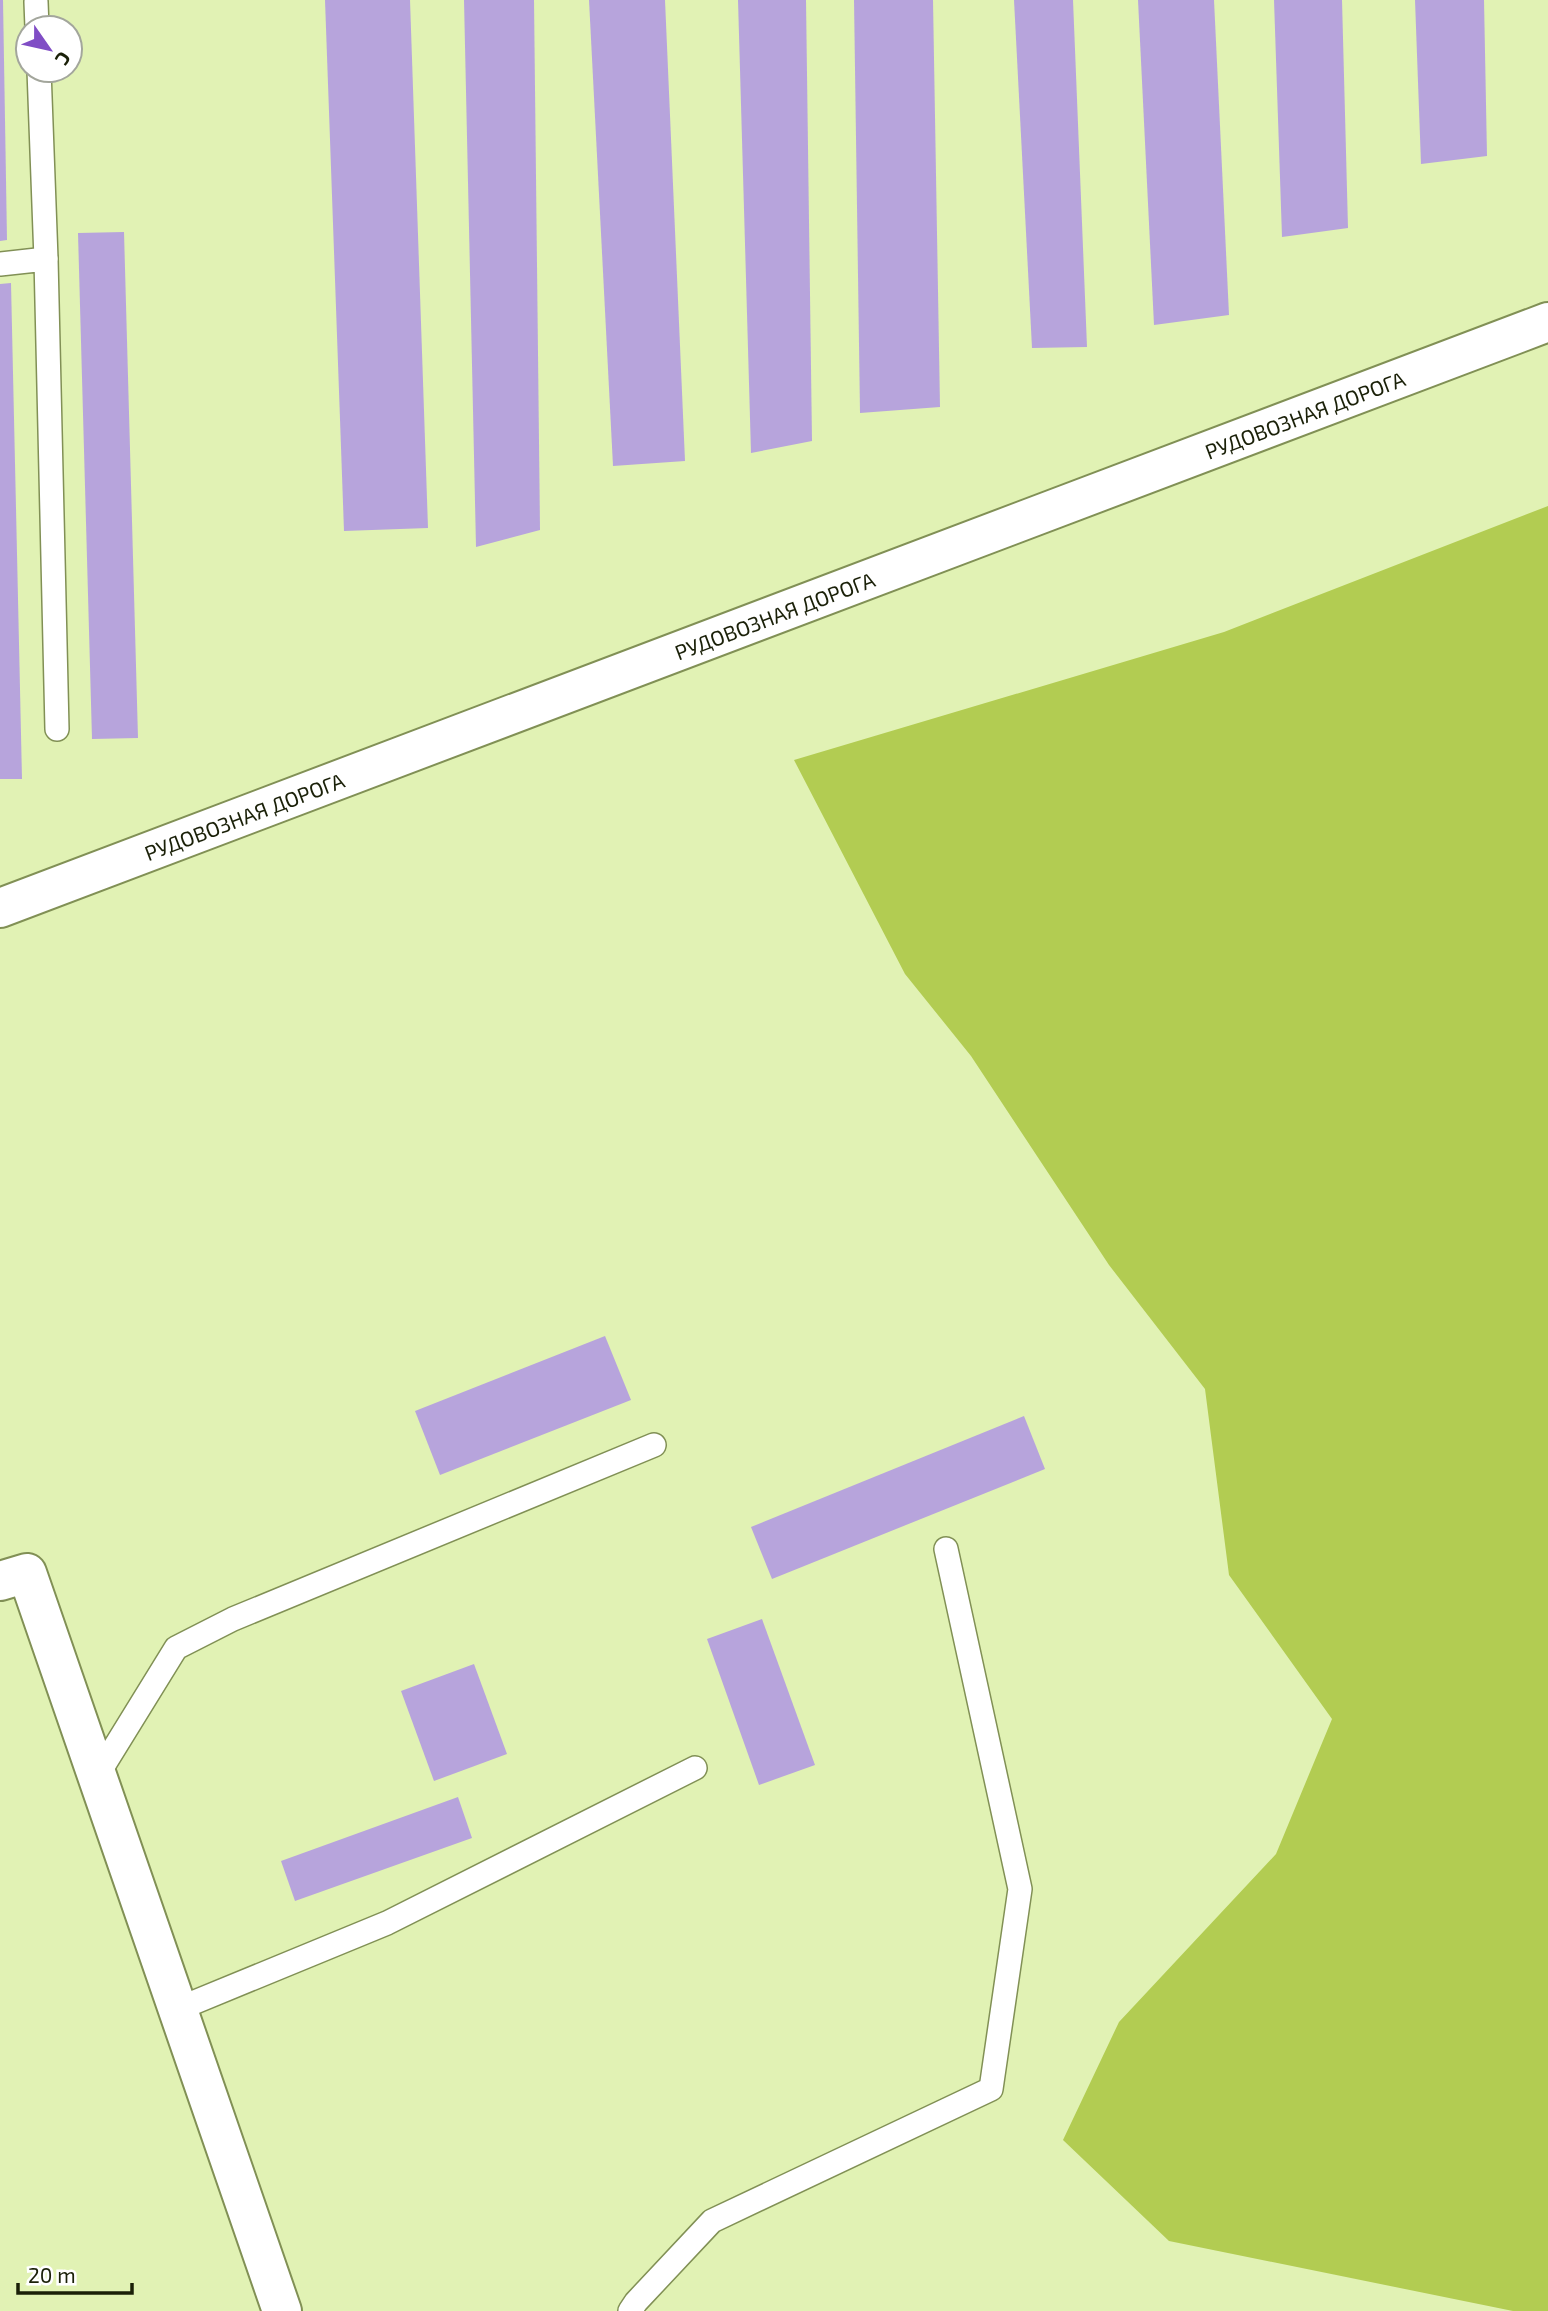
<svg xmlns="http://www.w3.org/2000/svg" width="1548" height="2311" font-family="'Exo 2',sans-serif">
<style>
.green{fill:#b2cc52}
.building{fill:#b7a4dc}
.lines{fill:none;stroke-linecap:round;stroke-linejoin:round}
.lane-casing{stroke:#819055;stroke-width:26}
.street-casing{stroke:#819055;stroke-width:42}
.lane{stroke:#fff;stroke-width:23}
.street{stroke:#fff;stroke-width:38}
.labels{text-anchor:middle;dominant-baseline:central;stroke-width:6;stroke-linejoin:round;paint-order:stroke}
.street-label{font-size:21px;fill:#1a2008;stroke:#fff}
</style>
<rect width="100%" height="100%" fill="#e1f2b4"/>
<path class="green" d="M 1548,506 L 1548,2311 L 1513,2311 L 1169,2241 L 1063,2140 L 1119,2022 L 1276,1854 L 1332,1719 L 1229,1575 L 1205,1389 L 1109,1265 L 971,1056 L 905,974 L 794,760 L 1224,632 Z"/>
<g class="building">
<path d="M 0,0 L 3,0 L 7,240 L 0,241 Z"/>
<path d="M 325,0 L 410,0 L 428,528 L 344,531 Z"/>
<path d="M 464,0 L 534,0 L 540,530 L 476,547 Z"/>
<path d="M 589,0 L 665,0 L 685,461 L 613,466 Z"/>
<path d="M 738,0 L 806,0 L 812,441 L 751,453 Z"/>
<path d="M 854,0 L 933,0 L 940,407 L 860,413 Z"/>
<path d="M 1014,0 L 1073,0 L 1087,347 L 1032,348 Z"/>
<path d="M 1138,0 L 1214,0 L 1229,315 L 1154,325 Z"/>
<path d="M 1274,0 L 1342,0 L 1348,228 L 1282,237 Z"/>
<path d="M 1415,0 L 1484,0 L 1487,156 L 1421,164 Z"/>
<path d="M 124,232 L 138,738 L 92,739 L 78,233 Z"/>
<path d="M 11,283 L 22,779 L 0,779 L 0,284 Z"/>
<path d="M 605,1336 L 631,1400 L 440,1475 L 415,1411 Z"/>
<path d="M 1024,1416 L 1045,1469 L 772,1579 L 751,1527 Z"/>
<path d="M 762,1619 L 815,1765 L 759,1785 L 707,1639 Z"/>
<path d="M 474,1664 L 507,1754 L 434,1781 L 401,1691 Z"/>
<path d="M 458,1797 L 472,1838 L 295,1901 L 281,1861 Z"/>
</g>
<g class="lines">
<g class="lane-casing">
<g id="lane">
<path d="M 36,2 L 37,28"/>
<path d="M 39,70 L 46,259"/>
<path d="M 0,264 L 46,259 L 57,729"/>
<path d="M 97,1776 L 176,1648 L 233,1619 L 654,1445"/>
<path d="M 178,2009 L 387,1923 L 695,1768"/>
<path d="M 630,2311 L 636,2302 L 712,2221 L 991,2089 L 1020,1889 L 946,1549"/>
</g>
</g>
<g class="street-casing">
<g id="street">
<path id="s1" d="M 0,908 L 1548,322"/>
<path d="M 0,1581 L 27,1573 L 282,2311"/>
</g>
</g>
<use href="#lane" class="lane"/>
<use href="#street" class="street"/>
</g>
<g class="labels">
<g class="street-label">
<text stroke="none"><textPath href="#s1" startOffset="1395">РУДОВОЗНАЯ ДОРОГА</textPath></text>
<text stroke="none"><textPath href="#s1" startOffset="828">РУДОВОЗНАЯ ДОРОГА</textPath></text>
<text stroke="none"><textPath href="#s1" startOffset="261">РУДОВОЗНАЯ ДОРОГА</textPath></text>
</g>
</g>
<g transform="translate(49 49) rotate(124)"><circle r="33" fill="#ffffff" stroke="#a3a69c" stroke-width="2"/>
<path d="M0-5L12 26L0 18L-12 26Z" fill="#804dc5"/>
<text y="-10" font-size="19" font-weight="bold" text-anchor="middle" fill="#1a2008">С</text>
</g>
<path d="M18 2283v10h114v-10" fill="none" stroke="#1a2008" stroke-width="3.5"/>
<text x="28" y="2283" font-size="21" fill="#1a2008" stroke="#ffffff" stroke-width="5" paint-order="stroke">20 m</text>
</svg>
